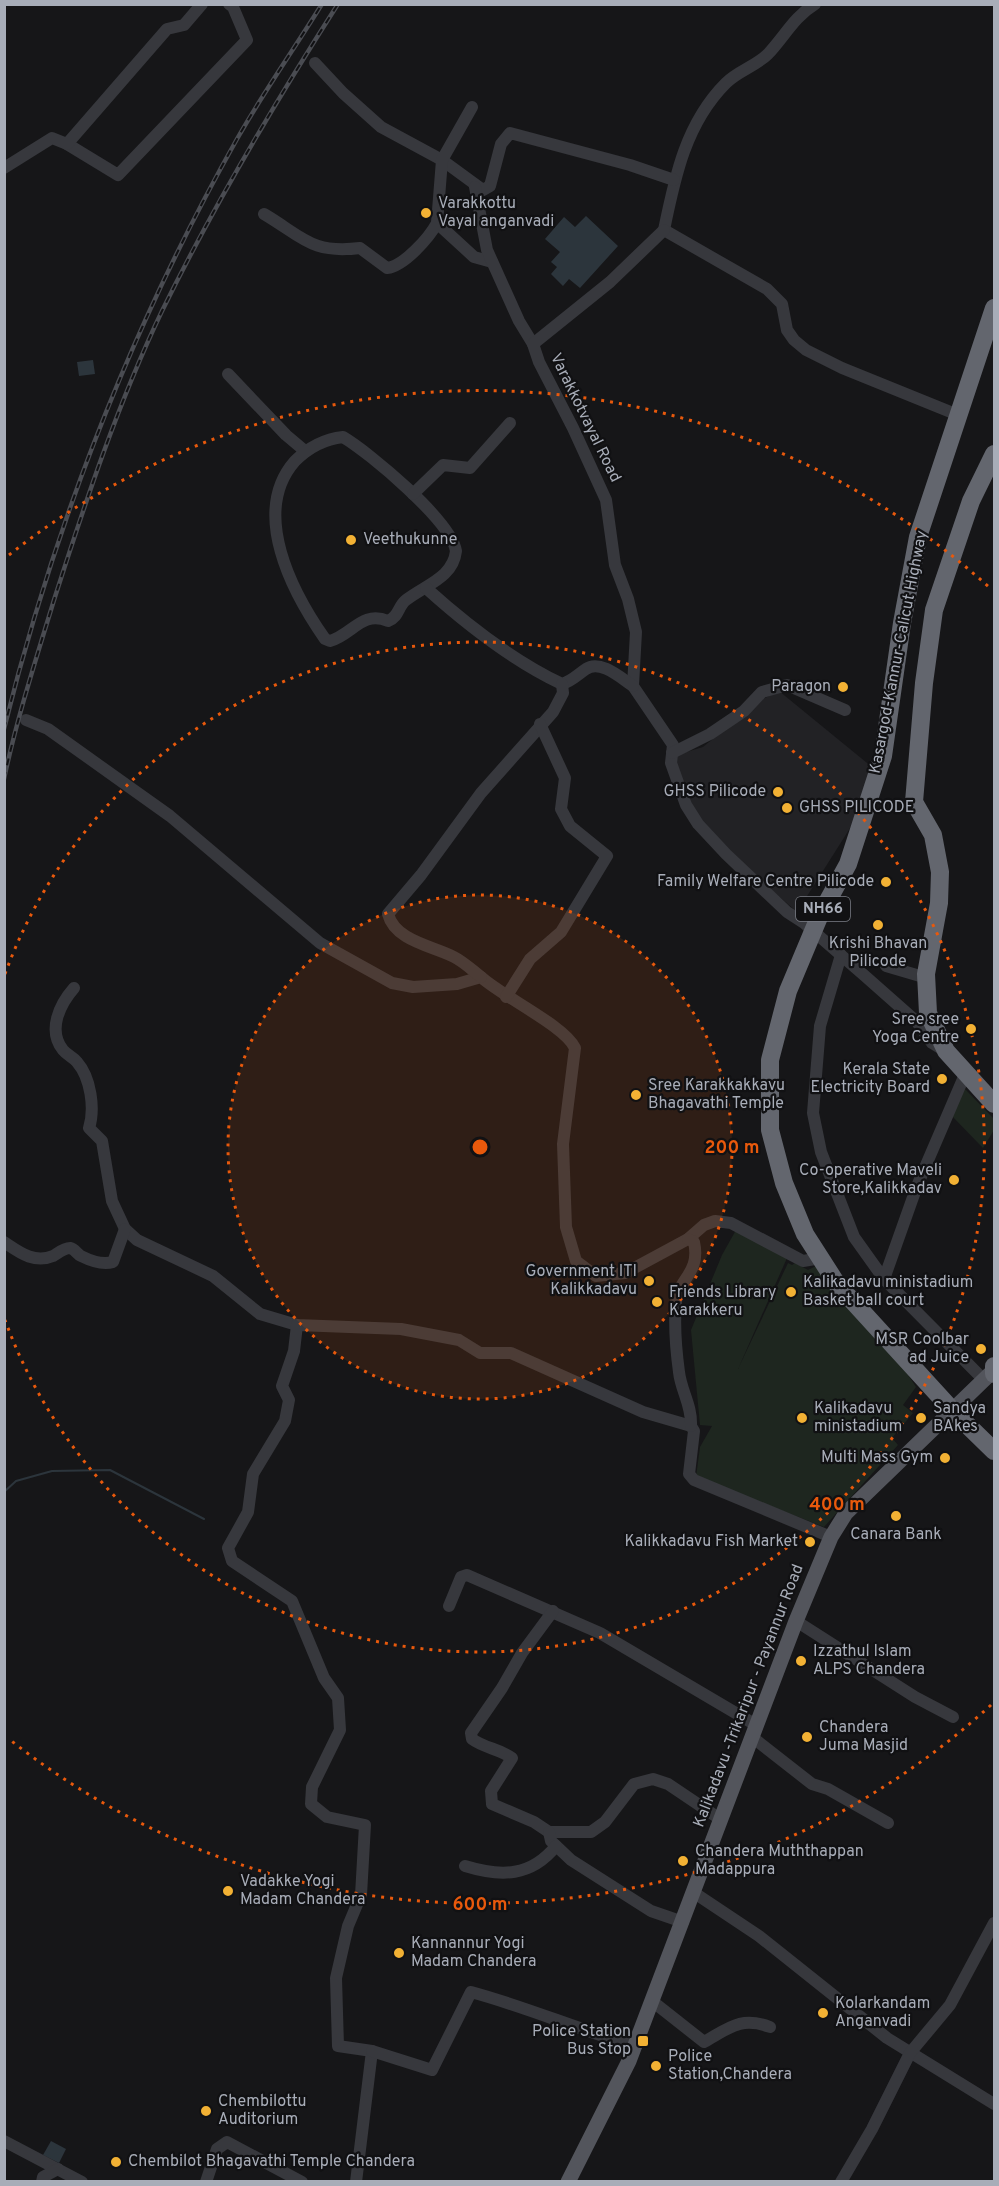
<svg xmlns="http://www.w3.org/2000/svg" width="999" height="2186" font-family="Overpass,sans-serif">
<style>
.built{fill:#222225}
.green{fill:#1e261f}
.water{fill:#2c353c}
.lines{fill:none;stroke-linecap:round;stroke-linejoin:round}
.stream{stroke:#2c353c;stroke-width:2}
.minor{stroke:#37383d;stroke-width:12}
.major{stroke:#53555c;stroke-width:15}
.highway{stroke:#63666e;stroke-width:18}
.rail-casing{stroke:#4a4c52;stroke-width:4.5}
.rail{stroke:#111113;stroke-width:2;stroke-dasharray:7;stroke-linecap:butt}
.ring{fill:none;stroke:#e8590c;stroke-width:3;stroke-dasharray:3 6}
.poi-dot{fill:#f2b134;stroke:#111113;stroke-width:2}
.labels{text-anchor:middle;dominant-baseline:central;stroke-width:4.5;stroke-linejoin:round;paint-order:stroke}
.shield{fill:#111113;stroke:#7b7e86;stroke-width:1.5}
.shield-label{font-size:15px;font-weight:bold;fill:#a8adb8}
.poi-label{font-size:16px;fill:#a8adb8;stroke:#111113;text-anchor:start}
.street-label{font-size:16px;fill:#a8adb8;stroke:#111113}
.centre{fill:#e8590c;stroke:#111113;stroke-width:3}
.ring-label{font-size:18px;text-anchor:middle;font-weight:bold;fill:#e8590c;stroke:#111113;stroke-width:4.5;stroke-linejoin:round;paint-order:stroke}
</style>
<rect width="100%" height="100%" fill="#161618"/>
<path class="built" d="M 779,691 L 883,776 L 797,912 L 713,839 L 689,807 L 673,764 L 676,755 L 703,747 L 759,701 Z"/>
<g class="green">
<path d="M 965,1089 L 994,1119 L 994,1130 L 983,1148 L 951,1115 Z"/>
<path d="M 736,1230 L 787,1258 L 738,1369 L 788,1263 L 792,1265 L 795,1263 L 808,1270 L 816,1266 L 903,1367 L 916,1387 L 903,1405 L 913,1413 L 892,1438 L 898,1445 L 824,1527 L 696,1477 L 700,1447 L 712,1426 L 700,1425 L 691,1330 L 722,1255 Z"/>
</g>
<g class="water">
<path d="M 586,216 L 618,246 L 580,288 L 569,279 L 563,286 L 551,274 L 557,267 L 551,262 L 560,252 L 545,239 L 564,217 L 575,227 Z"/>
<path d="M 93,360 L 95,374 L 79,376 L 77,362 Z"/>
<path d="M 51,2141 L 66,2149 L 59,2163 L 43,2155 Z"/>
</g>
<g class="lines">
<path class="stream" d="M 4,1492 L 16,1481 L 52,1471 L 110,1470 L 204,1519"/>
<g class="minor">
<path d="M 815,4 C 795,16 784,37 768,54 C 756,66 738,71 726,83 C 686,123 675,176 664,230 L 767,289 L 782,304 L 787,330 L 794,340 L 806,350 L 842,368 L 958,415"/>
<path d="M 315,63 L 343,93 L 381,127 L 442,160 L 483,190 L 490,186 L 501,144 L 510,133 L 630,165 L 674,180"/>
<path d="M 472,107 L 442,160 L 437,223 L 474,257 L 492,262"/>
<path d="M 67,144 L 118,175 L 247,40 L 233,7 L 229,4"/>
<path d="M 4,168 L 52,138 L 67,144 L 167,29 L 184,25 L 202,4"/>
<path d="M 475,187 L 487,250 L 519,321 L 533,344"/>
<path d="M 264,214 C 303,237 311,254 360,248 L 387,268 C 404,266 429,238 437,223"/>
<path d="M 664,230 L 610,282 L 533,344 L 539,362 L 573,428 L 606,500 L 615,565 L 628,599 L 636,632 L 633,686 L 673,745 L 671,763 L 686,805 L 698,824 L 726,854 L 787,912 L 804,923 L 865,976 L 917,1022 L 932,1043 L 945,1051"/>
<path d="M 228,374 L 286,435 L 305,451"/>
<path d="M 343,437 C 370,453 451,521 456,551 C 453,578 425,585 406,600 C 398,606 399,617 388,621 C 362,610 352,635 330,641 L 325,639 C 292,592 250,512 295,461 C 308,448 325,439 343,437 Z"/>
<path d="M 413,494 L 443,465 L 470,468 L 510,423"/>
<path d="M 426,588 C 466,624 513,661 562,684 C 572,681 577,675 586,669 C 600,659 621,678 633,686"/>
<path d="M 26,720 L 48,729 L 170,816 L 320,943 L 392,983 L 413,987 L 457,984 L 481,977 C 503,997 565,1026 575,1048 L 563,1144 L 566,1227 L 576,1261 L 596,1276 L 625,1273 L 688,1239 L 704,1225 L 715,1221 L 731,1223 L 803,1261 L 821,1258"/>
<path d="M 672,753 L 710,734 L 744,711 L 762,692 L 787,685 L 845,710"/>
<path d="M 841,955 L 820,1026 L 813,1113 L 821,1152 L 854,1237 L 884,1279 L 984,1380"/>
<path d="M 886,966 L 920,976 L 926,974"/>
<path d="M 481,977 C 472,970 464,962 454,957 C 433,946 395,941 388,914 L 421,875 L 481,793 L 553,712 L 563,693 L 562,684"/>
<path d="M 74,988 C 60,1004 47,1030 63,1050 C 67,1055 73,1057 77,1062 C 91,1078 95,1109 89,1128 L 102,1141 L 112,1201 L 125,1229 L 137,1240 L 213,1276 L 260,1314 L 297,1325 L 401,1329 L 459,1340 L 480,1353 L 511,1353 L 643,1412 L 691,1426 L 694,1431 L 689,1474 L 694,1480 L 831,1537"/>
<path d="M 506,997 L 530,959 L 561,932 L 607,856 L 570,826 L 561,809 L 565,778 L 540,724"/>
<path d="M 688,1239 L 694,1242 C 701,1273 678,1279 676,1302 C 674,1324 676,1350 679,1372 C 681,1391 692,1405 691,1426"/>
<path d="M 4,1242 C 19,1252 34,1264 53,1256 C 58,1253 64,1248 70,1248 C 75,1249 77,1254 81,1256 C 91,1261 103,1265 113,1262 L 125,1229"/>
<path d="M 884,1279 L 917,1186 L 966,1072"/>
<path d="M 297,1325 L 294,1351 L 282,1386 L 289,1400 L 285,1421 L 253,1474 L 248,1512 L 228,1548 L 232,1561 L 292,1601 L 324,1678 L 338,1698 L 340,1730 L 312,1787 L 311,1804 L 327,1817 L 365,1825 L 361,1895 L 348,1926 L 336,1978 L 338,2046 L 372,2051 L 356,2182"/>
<path d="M 449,1606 L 461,1577 L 467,1575 L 600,1633 L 756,1725"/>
<path d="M 553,1611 L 522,1653 L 502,1688 L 471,1733 L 472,1739 C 484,1748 500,1749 512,1758 L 491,1791 L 492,1804 L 534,1822 L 549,1832 L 591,1832 L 605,1822 L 634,1784 L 653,1779 L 668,1784 L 720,1819"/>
<path d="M 796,1621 L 915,1697 L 953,1717"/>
<path d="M 752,1737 L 812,1784 L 828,1789 L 888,1823"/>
<path d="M 549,1832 L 551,1841 L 571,1860 L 651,1911 L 683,1922"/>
<path d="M 465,1866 C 501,1877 531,1877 556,1846"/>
<path d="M 693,1892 L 759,1936 L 887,2038 L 994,2104"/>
<path d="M 652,2001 L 704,2042 C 729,2028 741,2016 770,2027"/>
<path d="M 372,2051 L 432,2070 L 471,1992 C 527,2007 579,2030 635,2046"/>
<path d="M 4,2141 L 82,2182"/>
<path d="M 42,2182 L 43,2177 L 58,2169"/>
<path d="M 206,2182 L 217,2149 L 227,2142 L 302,2182"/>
<path d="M 841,2182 L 872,2129 L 910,2053 L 950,2005 L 994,1923"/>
</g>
<path class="major" d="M 568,2182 L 629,2061 L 796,1621 L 831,1537 L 846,1513 L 993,1371"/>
<g class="highway">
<path d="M 994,308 L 918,537 L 902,623 L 883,756 L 848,864 L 819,917 L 788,991 L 770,1060 L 770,1130 L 784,1183 L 805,1234 L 837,1284 L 953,1411 L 994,1451"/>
<path d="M 994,454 L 971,501 L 934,610 L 924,683 L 914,802 L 933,835 L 940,872 L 939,903 L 926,974 L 928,1013 L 946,1051 L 994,1104"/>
<path d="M 994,1366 L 994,1374"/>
</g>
<g class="rail-casing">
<g id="rail">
<path d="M 4,729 C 55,523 133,324 237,139 C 263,93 294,49 322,4"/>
<path d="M 4,779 C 17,718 36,659 54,600 C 85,503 118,403 162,311 C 214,205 274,104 338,4"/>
</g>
</g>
<use href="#rail" class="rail"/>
</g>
<circle cx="480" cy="1147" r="252" fill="#e8590c" fill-opacity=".12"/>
<g class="ring">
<circle cx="480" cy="1147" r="252"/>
<path d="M5 974A505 505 0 1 1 5 1320"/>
<path d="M991 1705A757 757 0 0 1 9 1739M9 555A757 757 0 0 1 991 589"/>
</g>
<g class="poi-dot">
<circle cx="426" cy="213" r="6"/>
<circle cx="351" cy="540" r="6"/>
<circle cx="843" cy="687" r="6"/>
<circle cx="778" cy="792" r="6"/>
<circle cx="787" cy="808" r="6"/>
<circle cx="886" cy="882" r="6"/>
<circle cx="878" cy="925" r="6"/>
<circle cx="971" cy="1029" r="6"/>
<circle cx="942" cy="1079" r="6"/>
<circle cx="636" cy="1095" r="6"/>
<circle cx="954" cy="1180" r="6"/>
<circle cx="649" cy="1281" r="6"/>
<circle cx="791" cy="1292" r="6"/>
<circle cx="657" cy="1302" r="6"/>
<circle cx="981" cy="1349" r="6"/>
<circle cx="802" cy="1418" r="6"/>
<circle cx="921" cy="1418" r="6"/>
<circle cx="945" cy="1458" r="6"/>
<circle cx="896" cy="1516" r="6"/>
<circle cx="810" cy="1542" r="6"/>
<circle cx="801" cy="1661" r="6"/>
<circle cx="807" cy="1737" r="6"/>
<circle cx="683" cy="1861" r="6"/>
<circle cx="228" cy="1891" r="6"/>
<circle cx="399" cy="1953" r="6"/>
<circle cx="823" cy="2013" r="6"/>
<rect x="637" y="2035" width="12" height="12" rx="3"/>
<circle cx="656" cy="2066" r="6"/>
<circle cx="206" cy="2111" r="6"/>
<circle cx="116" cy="2162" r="6"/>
</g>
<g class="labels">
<rect class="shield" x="796" y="897" width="54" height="24" rx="4.5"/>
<g class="shield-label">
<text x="823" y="909">NH66</text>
</g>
<g class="poi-label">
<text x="438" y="204">Varakkottu<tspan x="438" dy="18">Vayal anganvadi</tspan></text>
<text x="363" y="540">Veethukunne</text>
<text x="831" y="687" text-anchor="end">Paragon</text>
<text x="766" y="792" text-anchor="end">GHSS Pilicode</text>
<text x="799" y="808">GHSS PILICODE</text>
<text x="874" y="882" text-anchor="end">Family Welfare Centre Pilicode</text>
<text x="878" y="944" text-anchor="middle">Krishi Bhavan<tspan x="878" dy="18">Pilicode</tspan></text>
<text x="959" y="1020" text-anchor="end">Sree sree<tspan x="959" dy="18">Yoga Centre</tspan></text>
<text x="930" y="1070" text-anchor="end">Kerala State<tspan x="930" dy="18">Electricity Board</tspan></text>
<text x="648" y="1086">Sree Karakkakkavu<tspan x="648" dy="18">Bhagavathi Temple</tspan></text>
<text x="942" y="1171" text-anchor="end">Co-operative Maveli<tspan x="942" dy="18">Store,Kalikkadav</tspan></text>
<text x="637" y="1272" text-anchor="end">Government ITI<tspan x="637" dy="18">Kalikkadavu</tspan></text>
<text x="803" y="1283">Kalikadavu ministadium<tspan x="803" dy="18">Basket ball court</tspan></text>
<text x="669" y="1293">Friends Library<tspan x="669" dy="18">Karakkeru</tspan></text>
<text x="969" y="1340" text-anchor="end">MSR Coolbar<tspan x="969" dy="18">ad Juice</tspan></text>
<text x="814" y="1409">Kalikadavu<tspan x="814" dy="18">ministadium</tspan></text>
<text x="933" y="1409">Sandya<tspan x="933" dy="18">BAkes</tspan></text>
<text x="933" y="1458" text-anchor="end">Multi Mass Gym</text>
<text x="896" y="1535" text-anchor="middle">Canara Bank</text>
<text x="798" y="1542" text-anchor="end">Kalikkadavu Fish Market</text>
<text x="813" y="1652">Izzathul Islam<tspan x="813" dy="18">ALPS Chandera</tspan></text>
<text x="819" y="1728">Chandera<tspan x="819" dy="18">Juma Masjid</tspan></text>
<text x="695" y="1852">Chandera Muththappan<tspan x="695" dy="18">Madappura</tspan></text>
<text x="240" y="1882">Vadakke Yogi<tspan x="240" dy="18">Madam Chandera</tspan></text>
<text x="411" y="1944">Kannannur Yogi<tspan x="411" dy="18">Madam Chandera</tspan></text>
<text x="835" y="2004">Kolarkandam<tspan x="835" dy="18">Anganvadi</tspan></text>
<text x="631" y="2032" text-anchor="end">Police Station<tspan x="631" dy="18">Bus Stop</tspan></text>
<text x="668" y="2057">Police<tspan x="668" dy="18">Station,Chandera</tspan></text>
<text x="218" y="2102">Chembilottu<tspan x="218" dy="18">Auditorium</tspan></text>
<text x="128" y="2162">Chembilot Bhagavathi Temple Chandera</text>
</g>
<g class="street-label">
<text transform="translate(585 418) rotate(64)">Varakkotvayal Road</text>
<text transform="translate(899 652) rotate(-79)">Kasargod-Kannur-Calicut Highway</text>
<text transform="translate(749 1696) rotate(-69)">Kalikadavu -Trikaripur - Payannur Road</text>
</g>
</g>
<circle cx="480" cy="1147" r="9" class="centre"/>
<g class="ring-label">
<text x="732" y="1153">200 m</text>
<text x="837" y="1510">400 m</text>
<text x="480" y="1910">600 m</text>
</g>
<rect width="999" height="2186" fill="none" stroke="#a8adb8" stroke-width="12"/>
</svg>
